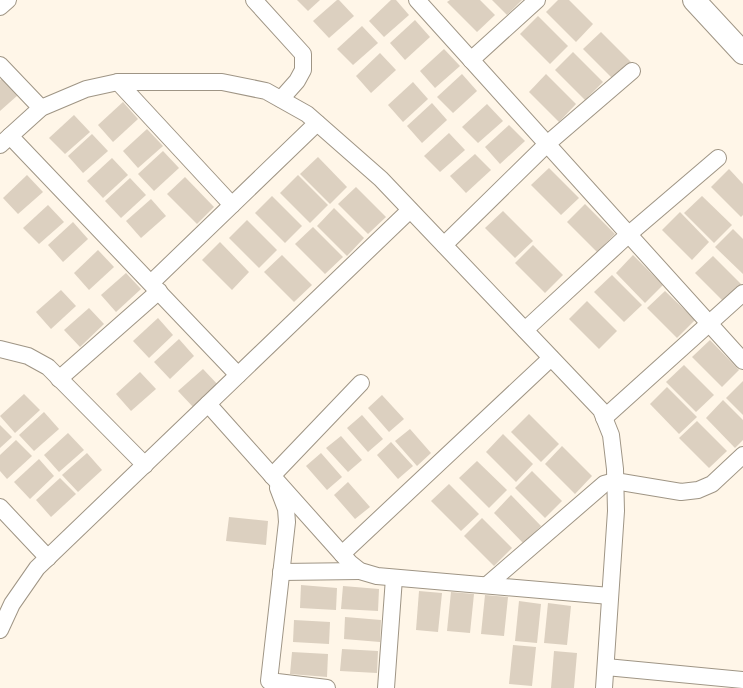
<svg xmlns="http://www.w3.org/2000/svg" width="743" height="688" font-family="'DM Sans',sans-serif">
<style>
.building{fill:#dcd0c0}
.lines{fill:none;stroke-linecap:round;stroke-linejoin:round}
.street-casing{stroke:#9f9585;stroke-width:18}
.secondary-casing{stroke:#9f9585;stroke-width:24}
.street{stroke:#fff;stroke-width:16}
.secondary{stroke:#fff;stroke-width:22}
</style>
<rect width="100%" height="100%" fill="#fff6e8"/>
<g class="building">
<path d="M 297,0 L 320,0 L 308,11 Z"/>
<path d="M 337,0 L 339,0 L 354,16 L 329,38 L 313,21 Z"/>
<path d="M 391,0 L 396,0 L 409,15 L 384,37 L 369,21 Z"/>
<path d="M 450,0 L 480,0 L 495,15 L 477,32 L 447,2 Z"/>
<path d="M 492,0 L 522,0 L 507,15 Z"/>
<path d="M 558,0 L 569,0 L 593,24 L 576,42 L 546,12 Z"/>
<path d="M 538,16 L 568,46 L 550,64 L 520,34 Z"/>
<path d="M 415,20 L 430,37 L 405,60 L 390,43 Z"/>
<path d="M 362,26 L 378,43 L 353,65 L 337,49 Z"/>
<path d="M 601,32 L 631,62 L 613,79 L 583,49 Z"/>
<path d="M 444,49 L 460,66 L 435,88 L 420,71 Z"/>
<path d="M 573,52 L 603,82 L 585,100 L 555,70 Z"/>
<path d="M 380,53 L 396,70 L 371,93 L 356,76 Z"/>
<path d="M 462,74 L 477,91 L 453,113 L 437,97 Z"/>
<path d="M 546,74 L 576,104 L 559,122 L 529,92 Z"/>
<path d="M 3,78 L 18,95 L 0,111 L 0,80 Z"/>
<path d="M 413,82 L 428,99 L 403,122 L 388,105 Z"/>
<path d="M 123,102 L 138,119 L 113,142 L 98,125 Z"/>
<path d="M 432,103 L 447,120 L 422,143 L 407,126 Z"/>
<path d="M 487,104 L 503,121 L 478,143 L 462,127 Z"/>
<path d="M 74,115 L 90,132 L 65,154 L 49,138 Z"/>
<path d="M 509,125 L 525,141 L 500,164 L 485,147 Z"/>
<path d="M 147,129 L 163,146 L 138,168 L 123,151 Z"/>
<path d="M 449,133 L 465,150 L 440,172 L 424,156 Z"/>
<path d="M 92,134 L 108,151 L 83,173 L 68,156 Z"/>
<path d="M 163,151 L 179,168 L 154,191 L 138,174 Z"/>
<path d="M 475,154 L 491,170 L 466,193 L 450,176 Z"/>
<path d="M 318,157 L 347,187 L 330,204 L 300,174 Z"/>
<path d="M 112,158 L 128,175 L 103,198 L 87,181 Z"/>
<path d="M 549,168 L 579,198 L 561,215 L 531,185 Z"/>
<path d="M 729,169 L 743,184 L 743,215 L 741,217 L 711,187 Z"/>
<path d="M 27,175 L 43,192 L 18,214 L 3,198 Z"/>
<path d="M 298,175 L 328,205 L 310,223 L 280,193 Z"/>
<path d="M 185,177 L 214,207 L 197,224 L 167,194 Z"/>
<path d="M 130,178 L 146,195 L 121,218 L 105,201 Z"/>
<path d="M 356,187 L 386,217 L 368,234 L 338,204 Z"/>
<path d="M 272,196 L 302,226 L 285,243 L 255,213 Z"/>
<path d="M 702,196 L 732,225 L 714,243 L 684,213 Z"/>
<path d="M 151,199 L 166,216 L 141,238 L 126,221 Z"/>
<path d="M 585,204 L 615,234 L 597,252 L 567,222 Z"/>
<path d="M 48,205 L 64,222 L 39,244 L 23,228 Z"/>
<path d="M 334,208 L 364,238 L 347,256 L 317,226 Z"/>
<path d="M 503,211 L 533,241 L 515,258 L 485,228 Z"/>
<path d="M 680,212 L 709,242 L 692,260 L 662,230 Z"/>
<path d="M 247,220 L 277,250 L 259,268 L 229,238 Z"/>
<path d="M 73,222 L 88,239 L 63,262 L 48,245 Z"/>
<path d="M 313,227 L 343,257 L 325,274 L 295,244 Z"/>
<path d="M 733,229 L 743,239 L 743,274 L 715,247 Z"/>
<path d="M 220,242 L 249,272 L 232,290 L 202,260 Z"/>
<path d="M 533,245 L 563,275 L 545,293 L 515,263 Z"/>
<path d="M 98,250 L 114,267 L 89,290 L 74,273 Z"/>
<path d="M 282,255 L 312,285 L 294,302 L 264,272 Z"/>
<path d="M 633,255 L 663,285 L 645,303 L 616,273 Z"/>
<path d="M 713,256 L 743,286 L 725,303 L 695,273 Z"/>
<path d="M 126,273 L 141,289 L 116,312 L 101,295 Z"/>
<path d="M 612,275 L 642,305 L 624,322 L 594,292 Z"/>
<path d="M 61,290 L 76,306 L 51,329 L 36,312 Z"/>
<path d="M 665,291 L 695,320 L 677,338 L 647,308 Z"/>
<path d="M 587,301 L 617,331 L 599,349 L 569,319 Z"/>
<path d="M 89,308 L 104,324 L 80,347 L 64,330 Z"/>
<path d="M 158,318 L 173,335 L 149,358 L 133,341 Z"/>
<path d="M 179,339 L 194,356 L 170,379 L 154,362 Z"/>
<path d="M 710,340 L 739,370 L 722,387 L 692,357 Z"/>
<path d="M 684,365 L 714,395 L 696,412 L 666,382 Z"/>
<path d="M 203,369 L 219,386 L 194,408 L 178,391 Z"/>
<path d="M 140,372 L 156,389 L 131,411 L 116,394 Z"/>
<path d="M 743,381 L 743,415 L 726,398 Z"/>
<path d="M 667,387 L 697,417 L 679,434 L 650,404 Z"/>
<path d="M 24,394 L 40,410 L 15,433 L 0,416 Z"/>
<path d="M 382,395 L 404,419 L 389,432 L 368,408 Z"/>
<path d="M 723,400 L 743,420 L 743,440 L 735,448 L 706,418 Z"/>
<path d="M 44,412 L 59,429 L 34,451 L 19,435 Z"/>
<path d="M 529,414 L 559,444 L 541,462 L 511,432 Z"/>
<path d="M 362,415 L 383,439 L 368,452 L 347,428 Z"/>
<path d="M 697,421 L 727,451 L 709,468 L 679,438 Z"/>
<path d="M 0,425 L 12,437 L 0,448 Z"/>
<path d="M 410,429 L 431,453 L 417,466 L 395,441 Z"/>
<path d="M 68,433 L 84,450 L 59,472 L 44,455 Z"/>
<path d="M 503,434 L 533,464 L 516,482 L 486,452 Z"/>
<path d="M 341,436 L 362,460 L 348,472 L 326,448 Z"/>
<path d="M 16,440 L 32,456 L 7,479 L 0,471 L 0,455 Z"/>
<path d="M 391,442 L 413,466 L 398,479 L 377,455 Z"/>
<path d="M 562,446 L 592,476 L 575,494 L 545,464 Z"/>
<path d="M 87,453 L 102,470 L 78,492 L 62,475 Z"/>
<path d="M 321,453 L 342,477 L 327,490 L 306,466 Z"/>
<path d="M 39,459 L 54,476 L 30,499 L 14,482 Z"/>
<path d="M 477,461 L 507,490 L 489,508 L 459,478 Z"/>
<path d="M 532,471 L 562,501 L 545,518 L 515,488 Z"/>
<path d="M 60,478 L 76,494 L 51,517 L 36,500 Z"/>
<path d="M 348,482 L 370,507 L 355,519 L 334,495 Z"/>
<path d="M 449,484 L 479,514 L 461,531 L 431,501 Z"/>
<path d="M 511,495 L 541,526 L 523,543 L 494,513 Z"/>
<path d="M 229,517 L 268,521 L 266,545 L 226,541 Z"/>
<path d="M 482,518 L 512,548 L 494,566 L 464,536 Z"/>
<path d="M 301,585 L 337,588 L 336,610 L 300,608 Z"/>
<path d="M 343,586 L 379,589 L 378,611 L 341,609 Z"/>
<path d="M 419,591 L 442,593 L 438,632 L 416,630 Z"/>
<path d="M 451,592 L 474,594 L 470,633 L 447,631 Z"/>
<path d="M 485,595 L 508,597 L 504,636 L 481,634 Z"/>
<path d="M 519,601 L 541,604 L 537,643 L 515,641 Z"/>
<path d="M 548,603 L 571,606 L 567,645 L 544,643 Z"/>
<path d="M 345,617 L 381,620 L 380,642 L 344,639 Z"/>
<path d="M 294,620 L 330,622 L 329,644 L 293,642 Z"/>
<path d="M 513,645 L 536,647 L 532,686 L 509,684 Z"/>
<path d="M 342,649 L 378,651 L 377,673 L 340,671 Z"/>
<path d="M 554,651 L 577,653 L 574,688 L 551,688 Z"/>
<path d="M 292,652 L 328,654 L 327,677 L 290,674 Z"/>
</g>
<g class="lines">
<g class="street-casing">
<g id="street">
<path d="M 254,0 L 303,54 L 303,70 L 297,81 L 281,99"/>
<path d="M 417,0 L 743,361"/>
<path d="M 0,7 L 8,0"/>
<path d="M 471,60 L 537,0"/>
<path d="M 0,65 L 41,108"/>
<path d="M 118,82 L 232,205"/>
<path d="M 10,136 L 238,375"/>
<path d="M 0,145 L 41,108 L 86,89 L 118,82 L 222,82 L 266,91 L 307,114 L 381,179 L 601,410 L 611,435 L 615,469 L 616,511 L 604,688"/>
<path d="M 444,245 L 547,144 L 632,71"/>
<path d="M 151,283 L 317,123"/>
<path d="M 525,330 L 629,234 L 718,158"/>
<path d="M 0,349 L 28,356 L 48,367 L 145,465"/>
<path d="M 59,379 L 159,291"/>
<path d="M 208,404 L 350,563 L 360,571 L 377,576 L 610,596"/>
<path d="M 604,418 L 743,293"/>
<path d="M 272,476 L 361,383"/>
<path d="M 278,488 L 286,509 L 287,522 L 269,681 L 327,688"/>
<path d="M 0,507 L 48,558"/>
<path d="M 342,554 L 551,358"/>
<path d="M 281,572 L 360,571"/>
<path d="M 487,585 L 604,484 L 615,481 L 681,492 L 698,490 L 712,484 L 743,455"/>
<path d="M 0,630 L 12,604 L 37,568 L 410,210"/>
<path d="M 606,667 L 743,680"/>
<path d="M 386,688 L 394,578"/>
</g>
</g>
<g class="secondary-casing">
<path id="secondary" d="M 694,0 L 743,53"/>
</g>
<use href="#street" class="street"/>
<use href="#secondary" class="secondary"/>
</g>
</svg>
